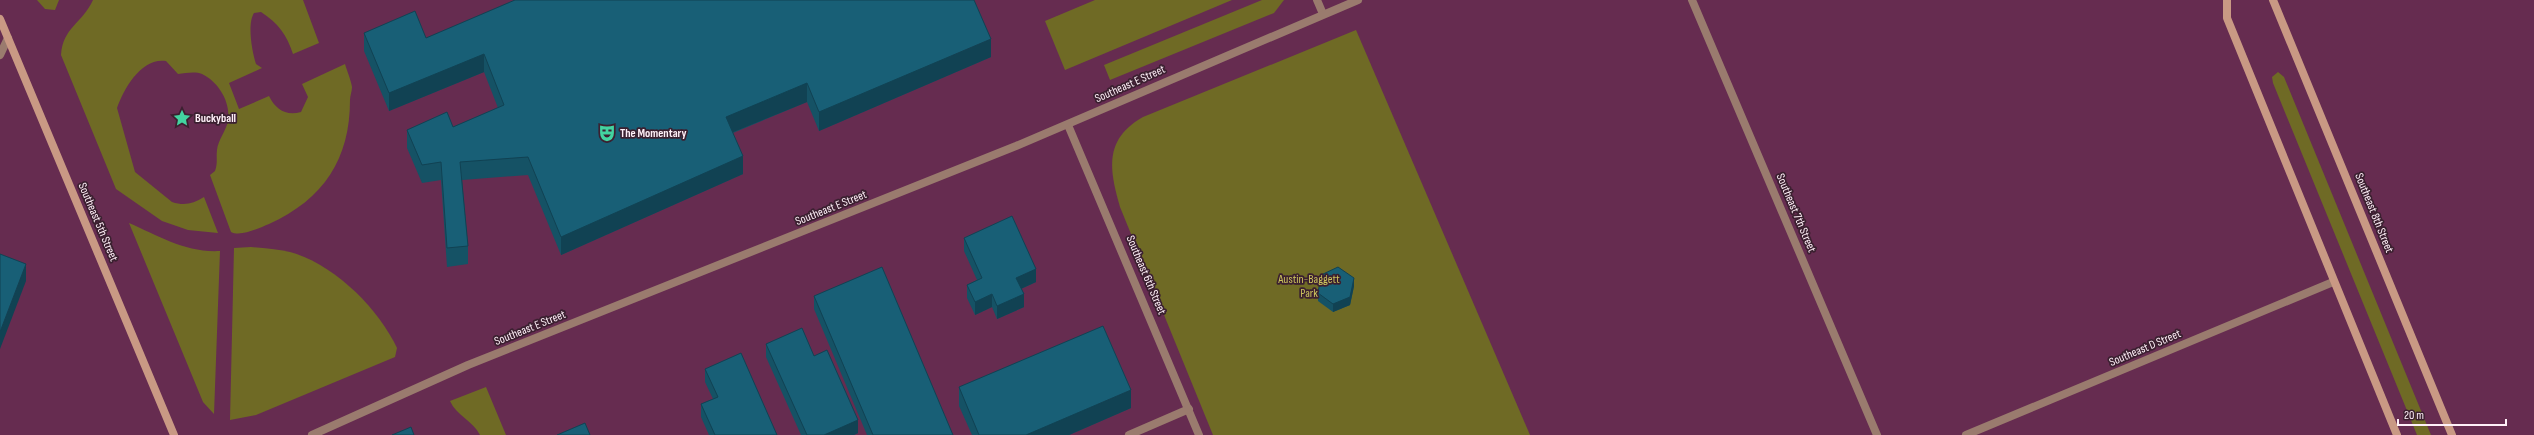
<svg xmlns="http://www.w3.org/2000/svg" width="2534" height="435" font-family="'Sofia Sans Condensed',sans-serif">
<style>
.green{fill:#6f6a25}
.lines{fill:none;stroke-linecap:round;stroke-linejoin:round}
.lane{stroke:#9a7b6e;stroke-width:8}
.street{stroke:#9a7b6e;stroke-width:8}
.secondary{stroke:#c99984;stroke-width:8}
.wall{fill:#155265}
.shaded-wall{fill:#114253}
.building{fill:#185f76;stroke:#114253}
.labels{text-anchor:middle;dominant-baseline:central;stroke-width:3.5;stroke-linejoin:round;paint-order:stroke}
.street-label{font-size:12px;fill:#fff0f8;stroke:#3b2030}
.poi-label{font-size:12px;font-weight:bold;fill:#fff0f8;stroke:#3b2030;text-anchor:start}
.park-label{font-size:12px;fill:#ccc45d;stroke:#3b2030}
</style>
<rect width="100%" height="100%" fill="#662c50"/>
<g class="green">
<path d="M 37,0 L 59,0 L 55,10 L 45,9 Z"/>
<path d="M 93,0 L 303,0 L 319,43 L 293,54 C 287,35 278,23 261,12 L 254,13 C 247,24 252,52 256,64 L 262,68 L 229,83 L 239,109 L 269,96 C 276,110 286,116 301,112 L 308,97 L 302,84 L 345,64 C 347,71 351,80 352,87 C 352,91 350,96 350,100 C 350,159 324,199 269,224 C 259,228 241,237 231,232 L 210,175 L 215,171 C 218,162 216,159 217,150 C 218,140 226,131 228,121 C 231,103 219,82 202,74 C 195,71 186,73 178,74 L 166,61 C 142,57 124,88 117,108 L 135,172 L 172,202 C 184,206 193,204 204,197 L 218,233 L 188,230 L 162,221 L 116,189 L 61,55 C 63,27 82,24 93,0 Z"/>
<path d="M 1095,0 L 1232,0 L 1065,70 L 1045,21 Z"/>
<path d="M 1262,0 L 1284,0 L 1274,13 L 1110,80 L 1104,65 Z"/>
<path d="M 1356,30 L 1530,435 L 1213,435 L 1120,207 C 1109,169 1104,139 1143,117 Z"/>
<path d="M 2278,72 L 2284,77 L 2431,435 L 2417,435 L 2273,83 L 2272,77 Z"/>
<path d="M 129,223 C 159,236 186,253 220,251 L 214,414 L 203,402 Z"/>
<path d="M 251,247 C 264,248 277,249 290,252 C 334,264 378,308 397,348 L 395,357 L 256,415 L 230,420 L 234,248 Z"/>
<path d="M 486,387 L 506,435 L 480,435 C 473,421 456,415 450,401 Z"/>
</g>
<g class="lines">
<g class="lane">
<path d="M 1317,0 L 1323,14"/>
<path d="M 0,55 L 8,38"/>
</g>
<g class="street">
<path d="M 1692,0 L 1877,435"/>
<path d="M 1068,125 L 1199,435"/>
<path d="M 312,435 L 468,365 L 1016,146 L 1358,0"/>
<path d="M 1129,435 L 1189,409"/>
<path d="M 1966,435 L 2333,282"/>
</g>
<g class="secondary">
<path d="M 2227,0 L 2227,18 L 2397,435"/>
<path d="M 2273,0 L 2452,435"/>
<path d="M 0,19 L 174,435"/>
</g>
</g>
<g class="wall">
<path d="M 364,33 L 426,38 L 991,57 L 819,131 L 807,102 L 733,133 L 743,174 L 561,255 L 528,175 L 462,180 L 468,246 L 468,264 L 447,267 L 441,180 L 422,183 L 407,148 L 407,130 L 453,127 L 498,108 L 484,72 L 389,111 L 364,51 Z"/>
<path d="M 964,238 L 1036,282 L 1021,289 L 1024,307 L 997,319 L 992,307 L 975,315 L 967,298 L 967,285 L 977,280 L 964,251 Z"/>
<path d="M 1354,286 L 1350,305 L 1333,312 L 1318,301 L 1318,293 Z"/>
<path d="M 814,296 L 953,435 L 867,435 L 814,309 Z"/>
<path d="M 766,344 L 814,356 L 858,433 L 854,435 L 801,435 L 766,357 Z"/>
<path d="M 705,369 L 777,435 L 709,435 L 701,417 L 701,404 L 713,399 L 705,382 Z"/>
<path d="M 959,387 L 1131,408 L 1069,435 L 972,435 L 959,406 Z"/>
</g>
<g class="shaded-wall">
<path d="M 991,39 L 991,57 L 819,131 L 819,112 Z"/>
<path d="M 484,54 L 484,72 L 389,111 L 389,93 Z"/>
<path d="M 807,83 L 807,102 L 726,135 L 726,117 Z"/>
<path d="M 743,156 L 743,174 L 561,255 L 561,237 Z"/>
<path d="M 26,264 L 26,281 L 0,349 L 0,332 Z"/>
<path d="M 1036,269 L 1036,282 L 1016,291 L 1016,278 Z"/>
<path d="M 1354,278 L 1354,286 L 1350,305 L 1333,312 L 1333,304 Z"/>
<path d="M 992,294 L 992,307 L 975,315 L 975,302 Z"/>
<path d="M 1024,294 L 1024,307 L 997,319 L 997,306 Z"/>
<path d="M 1131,390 L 1131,408 L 1069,435 L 1026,435 Z"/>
<path d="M 858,420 L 858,433 L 854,435 L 824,435 Z"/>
</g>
<g class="building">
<path d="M 515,0 L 974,0 L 991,39 L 819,112 L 807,83 L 726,117 L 743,156 L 561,237 L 528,157 L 460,162 L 468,246 L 447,248 L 441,162 L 422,165 L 407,130 L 447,112 L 453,127 L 504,105 L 484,54 L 389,93 L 364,33 L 415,11 L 426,38 Z"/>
<path d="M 1012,216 L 1036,269 L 1016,278 L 1024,294 L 997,306 L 992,294 L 975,302 L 967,285 L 982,278 L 964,238 Z"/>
<path d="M 0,254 L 26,264 L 0,332 Z"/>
<path d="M 882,267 L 953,435 L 873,435 L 814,296 Z"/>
<path d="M 1338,267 L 1354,278 L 1350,297 L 1333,304 L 1318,293 L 1321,275 Z"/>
<path d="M 1103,326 L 1131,390 L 1026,435 L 979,435 L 959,387 Z"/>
<path d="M 802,328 L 814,356 L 827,350 L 858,420 L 824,435 L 807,435 L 766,344 Z"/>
<path d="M 741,353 L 777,435 L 715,435 L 701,404 L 718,397 L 705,369 Z"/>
<path d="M 585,423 L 590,435 L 557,435 Z"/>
<path d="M 411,427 L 414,435 L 392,435 Z"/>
</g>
<defs>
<g id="sight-bare" transform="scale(1.38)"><path d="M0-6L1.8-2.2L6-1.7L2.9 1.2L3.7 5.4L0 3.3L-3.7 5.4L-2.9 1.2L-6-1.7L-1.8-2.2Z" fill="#43d4a0" stroke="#3b2030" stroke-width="2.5" paint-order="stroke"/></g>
<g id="theatre-bare" transform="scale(1.38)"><path d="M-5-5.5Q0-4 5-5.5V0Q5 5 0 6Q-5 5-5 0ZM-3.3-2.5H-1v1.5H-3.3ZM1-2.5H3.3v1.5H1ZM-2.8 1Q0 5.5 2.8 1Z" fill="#43d4a0" stroke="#3b2030" stroke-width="2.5" paint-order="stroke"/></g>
</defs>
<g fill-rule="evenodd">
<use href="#sight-bare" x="182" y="118"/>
<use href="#theatre-bare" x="607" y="133"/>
</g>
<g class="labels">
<g class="street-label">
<text transform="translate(1130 84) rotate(-24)">Southeast E Street</text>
<text transform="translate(831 208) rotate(-22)">Southeast E Street</text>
<text transform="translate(1796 213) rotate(67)">Southeast 7th Street</text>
<text transform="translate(2374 213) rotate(68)">Southeast 8th Street</text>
<text transform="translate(98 222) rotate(67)">Southeast 5th Street</text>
<text transform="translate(1146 275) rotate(67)">Southeast 6th Street</text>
<text transform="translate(530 328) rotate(-22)">Southeast E Street</text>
<text transform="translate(2145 348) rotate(-23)">Southeast D Street</text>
</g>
<g class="poi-label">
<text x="195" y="118">Buckyball</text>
<text x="620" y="133">The Momentary</text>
</g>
<g class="park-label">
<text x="1309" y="279">Austin-Baggett<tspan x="1309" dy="14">Park</tspan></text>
</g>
</g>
<path d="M2398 419v6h108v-6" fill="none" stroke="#fff0f8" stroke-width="2"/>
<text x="2404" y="419" font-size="12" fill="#fff0f8" stroke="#3b2030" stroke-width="3" paint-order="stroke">20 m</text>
</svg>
